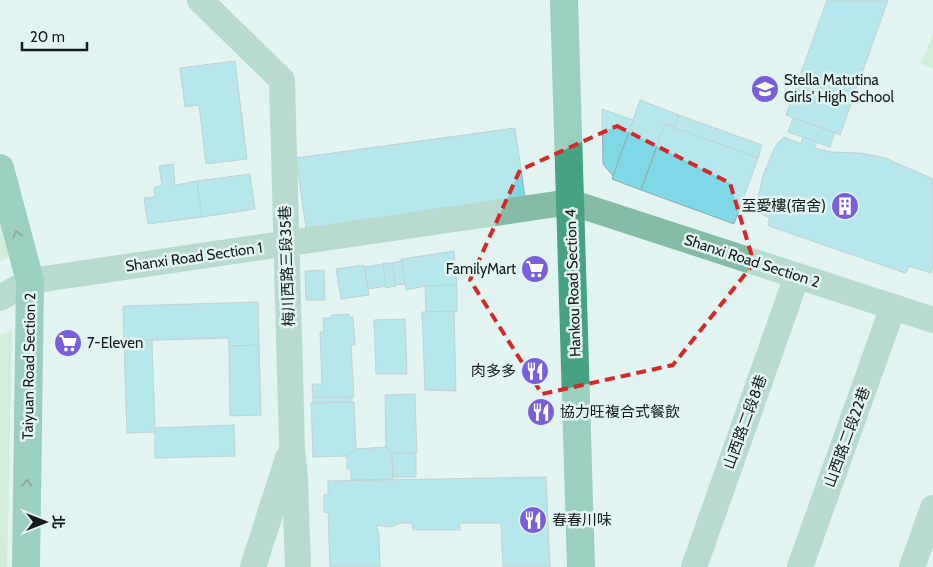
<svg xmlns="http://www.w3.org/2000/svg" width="933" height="567" font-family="Cabin,'Noto Sans TC',sans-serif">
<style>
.green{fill:#bde4c0}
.building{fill:#7ed8e5;stroke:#98aaad}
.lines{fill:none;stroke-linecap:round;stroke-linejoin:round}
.street{stroke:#84bca5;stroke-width:26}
.secondary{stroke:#46a282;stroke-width:28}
.oneway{stroke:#2b5849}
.marked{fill:none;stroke:#d62828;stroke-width:4;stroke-dasharray:10 6;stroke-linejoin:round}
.labels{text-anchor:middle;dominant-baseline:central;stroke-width:5;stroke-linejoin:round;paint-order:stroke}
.poi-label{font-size:15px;fill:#151c1b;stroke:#e1f4f2;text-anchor:start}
.street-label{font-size:15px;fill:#151c1b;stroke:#e1f4f2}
</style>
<rect width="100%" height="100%" fill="#e1f4f2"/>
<g class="green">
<path d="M 933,33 L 933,69 L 921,64 Z"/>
<path d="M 0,222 L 10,257 L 0,261 Z"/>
<path d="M 12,331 L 7,567 L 0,567 L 0,334 Z"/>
</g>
<g class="building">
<path d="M 827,0 L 888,0 L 840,135 L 786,115 Z"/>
<path d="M 235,61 L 247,159 L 206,164 L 199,105 L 185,107 L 180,68 Z"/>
<path d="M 640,100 L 679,115 L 674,128 L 665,124 L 641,190 L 612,179 Z"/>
<path d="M 602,109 L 633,120 L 613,176 L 603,164 Z"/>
<path d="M 679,115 L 762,145 L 758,158 L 674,128 Z"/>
<path d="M 793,118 L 835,133 L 830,147 L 788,132 Z"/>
<path d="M 665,124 L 758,158 L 734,224 L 641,190 Z"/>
<path d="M 515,128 L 525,198 L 306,228 L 296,158 Z"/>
<path d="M 784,137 L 801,144 L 803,137 L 817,142 L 814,148 L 831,152 L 861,153 L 885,158 L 933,179 L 933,267 L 931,273 L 909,266 L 907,271 L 905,273 L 769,226 L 768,223 L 770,218 L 757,212 L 758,199 L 763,175 L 776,145 Z"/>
<path d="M 173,164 L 175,185 L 197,181 L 202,217 L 148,224 L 144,198 L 155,197 L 154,187 L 162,186 L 159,166 Z"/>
<path d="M 250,174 L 255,209 L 202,217 L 197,181 Z"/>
<path d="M 454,251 L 457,285 L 425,286 L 406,290 L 401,259 Z"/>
<path d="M 402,261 L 405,284 L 395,285 L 392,263 Z"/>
<path d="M 382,263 L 392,263 L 396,286 L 386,288 Z"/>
<path d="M 383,264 L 386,286 L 368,289 L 365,267 Z"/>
<path d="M 364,265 L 369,295 L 341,299 L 336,269 Z"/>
<path d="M 324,270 L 325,300 L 306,300 L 305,271 Z"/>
<path d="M 457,285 L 457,312 L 426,312 L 425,286 Z"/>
<path d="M 258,302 L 259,345 L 229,346 L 228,338 L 124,341 L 123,306 Z"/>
<path d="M 454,311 L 456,391 L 425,390 L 422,312 Z"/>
<path d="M 349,314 L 349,317 L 353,317 L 355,345 L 351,345 L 354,397 L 313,397 L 312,384 L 322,384 L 320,332 L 324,332 L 323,318 L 332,318 L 332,315 Z"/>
<path d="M 405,319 L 407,374 L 376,374 L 374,320 Z"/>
<path d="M 152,340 L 155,432 L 127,433 L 124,341 Z"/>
<path d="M 259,345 L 261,415 L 230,416 L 229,346 Z"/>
<path d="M 415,394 L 417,453 L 392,453 L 386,447 L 385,395 Z"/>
<path d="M 313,397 L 352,397 L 352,402 L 313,403 Z"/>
<path d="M 354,402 L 356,449 L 347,456 L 313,457 L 311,403 Z"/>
<path d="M 234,425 L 235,456 L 155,458 L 155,428 Z"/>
<path d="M 386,447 L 392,453 L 393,479 L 351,480 L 351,469 L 347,469 L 347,456 L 356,449 Z"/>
<path d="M 392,453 L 416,453 L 416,477 L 393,477 Z"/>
<path d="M 546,477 L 550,567 L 503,567 L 501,523 L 460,523 L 460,530 L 413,530 L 412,523 L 400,523 L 391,527 L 376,525 L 379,535 L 380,567 L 330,567 L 328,513 L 324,512 L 324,495 L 328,494 L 328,481 Z"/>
</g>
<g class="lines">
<g class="street">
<path d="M 200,0 L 282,80 L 292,447 L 295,479 L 298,567"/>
<path d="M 0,298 L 30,281 L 570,202 L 933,320"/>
<path d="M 253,567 L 288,458"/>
<path d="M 694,567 L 797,276"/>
<path d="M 800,567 L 893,307"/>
<path d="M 912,567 L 933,508"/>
</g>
<g class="secondary">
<path d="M 564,0 L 581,567"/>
<path d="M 0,168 L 30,281 L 26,567"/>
</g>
</g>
<defs><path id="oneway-chevron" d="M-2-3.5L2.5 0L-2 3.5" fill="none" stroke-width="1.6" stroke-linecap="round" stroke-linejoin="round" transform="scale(1.25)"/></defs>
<g class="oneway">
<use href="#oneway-chevron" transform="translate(17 234) rotate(-105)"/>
<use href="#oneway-chevron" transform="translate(27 483) rotate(-89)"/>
</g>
<path d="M0 0H933V567H0ZM 617,126 L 730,183 L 754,263 L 673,365 L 542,394 L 470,280 L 520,170 Z" fill="#e1f4f2" fill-opacity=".55" fill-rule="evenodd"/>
<path class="marked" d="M 617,126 L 730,183 L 754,263 L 673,365 L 542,394 L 470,280 L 520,170 Z"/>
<defs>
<g id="school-disc" transform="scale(1.4375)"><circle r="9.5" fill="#795fda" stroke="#e1f4f2"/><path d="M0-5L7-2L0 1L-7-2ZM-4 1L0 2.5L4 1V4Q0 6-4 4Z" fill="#fff"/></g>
<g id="building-disc" transform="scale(1.4375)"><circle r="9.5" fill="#795fda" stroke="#e1f4f2"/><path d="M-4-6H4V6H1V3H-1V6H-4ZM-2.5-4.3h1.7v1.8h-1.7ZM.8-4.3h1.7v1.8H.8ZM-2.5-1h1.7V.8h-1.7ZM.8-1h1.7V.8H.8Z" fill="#fff"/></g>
<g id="supermarket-disc" transform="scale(1.4375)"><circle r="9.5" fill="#795fda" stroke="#e1f4f2"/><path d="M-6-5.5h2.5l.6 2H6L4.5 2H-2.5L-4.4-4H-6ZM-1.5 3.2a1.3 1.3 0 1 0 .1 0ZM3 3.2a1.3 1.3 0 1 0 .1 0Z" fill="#fff"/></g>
<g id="restaurant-disc" transform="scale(1.4375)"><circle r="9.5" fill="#795fda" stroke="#e1f4f2"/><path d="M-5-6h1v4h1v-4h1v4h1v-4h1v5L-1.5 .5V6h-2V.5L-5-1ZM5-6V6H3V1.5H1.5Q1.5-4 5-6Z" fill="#fff"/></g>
</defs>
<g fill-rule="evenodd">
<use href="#school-disc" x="765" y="89"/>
<use href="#building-disc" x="845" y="206"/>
<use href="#supermarket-disc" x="535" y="269"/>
<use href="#supermarket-disc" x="68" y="343"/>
<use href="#restaurant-disc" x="535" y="371"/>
<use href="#restaurant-disc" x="541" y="412"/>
<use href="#restaurant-disc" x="533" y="520"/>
</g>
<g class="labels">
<g class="poi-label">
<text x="784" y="80">Stella Matutina<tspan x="784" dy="17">Girls' High School</tspan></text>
<text x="826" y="206" text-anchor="end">至愛樓(宿舍)</text>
<text x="516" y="269" text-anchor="end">FamilyMart</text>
<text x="87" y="343">7-Eleven</text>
<text x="516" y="371" text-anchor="end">肉多多</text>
<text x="560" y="412">協力旺複合式餐飲</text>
<text x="552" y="520">春春川味</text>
</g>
<g class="street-label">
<text transform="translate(194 257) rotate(-8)">Shanxi Road Section 1</text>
<text transform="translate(752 261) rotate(18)">Shanxi Road Section 2</text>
<text transform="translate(287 266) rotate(-92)">梅川西路三段35巷</text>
<text transform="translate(573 283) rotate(-92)">Hankou Road Section 4</text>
<text transform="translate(29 366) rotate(-89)">Taiyuan Road Section 2</text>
<text transform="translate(745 422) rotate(-70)">山西路二段8巷</text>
<text transform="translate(847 437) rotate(-70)">山西路二段22巷</text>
</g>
</g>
<g transform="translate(45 522) rotate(90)" stroke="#e1f4f2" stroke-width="4" paint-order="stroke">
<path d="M0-4L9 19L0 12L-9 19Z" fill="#151c1b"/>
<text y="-8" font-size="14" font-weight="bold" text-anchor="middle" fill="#151c1b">北</text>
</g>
<path d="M22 42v8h65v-8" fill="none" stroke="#151c1b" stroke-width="2.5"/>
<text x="30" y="42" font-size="15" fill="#151c1b" stroke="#e1f4f2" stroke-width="4" paint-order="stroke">20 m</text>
</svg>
